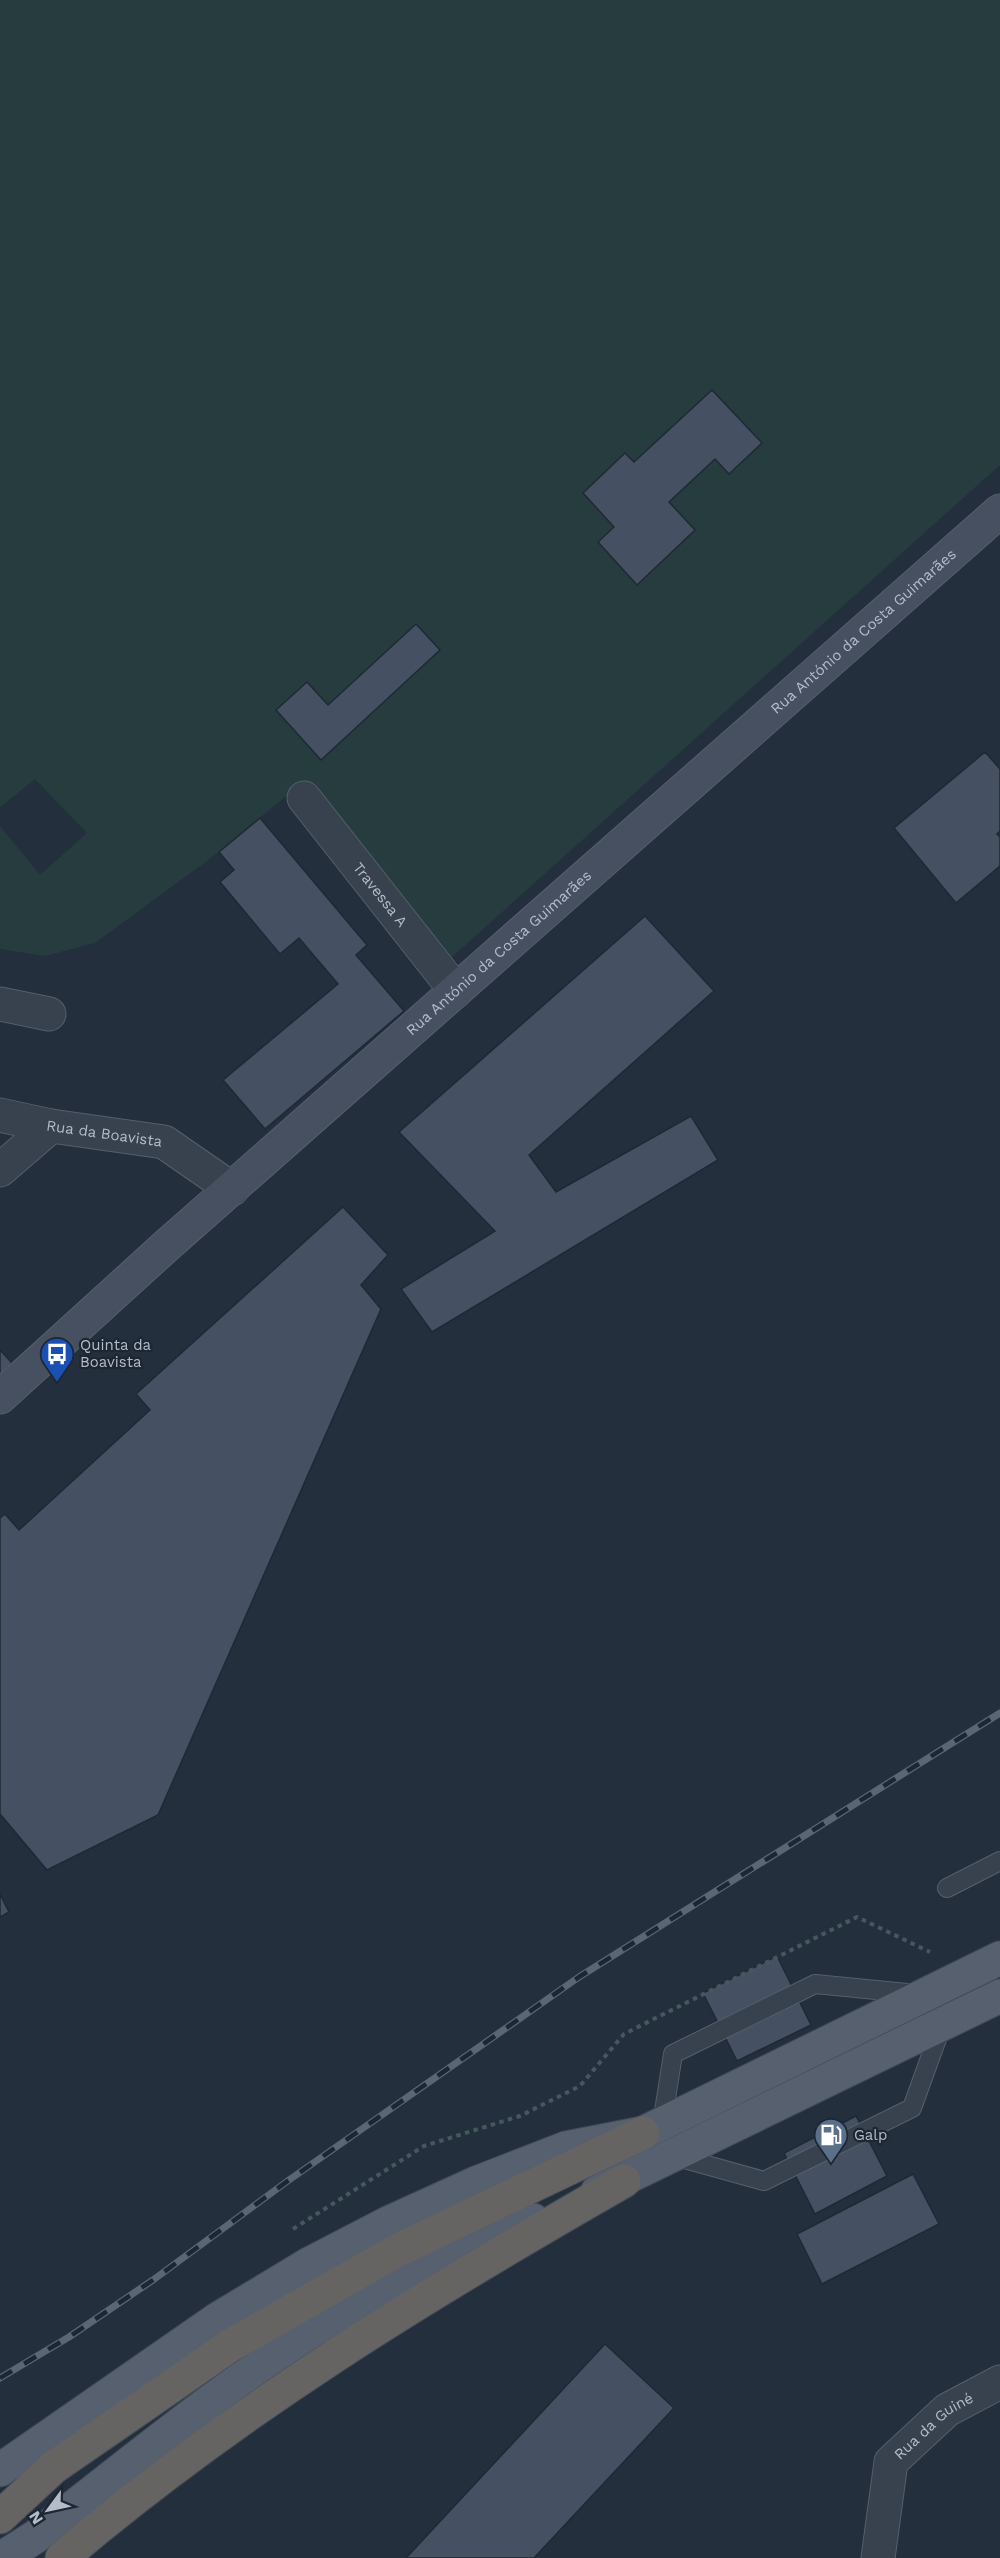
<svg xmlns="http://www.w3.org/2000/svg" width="1000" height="2558" font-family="'Work Sans',sans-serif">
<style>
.green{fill:#263c3f}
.building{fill:#455162;stroke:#1f2835;stroke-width:1.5}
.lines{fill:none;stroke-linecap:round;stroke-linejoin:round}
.service-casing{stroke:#565f6c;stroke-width:20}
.minor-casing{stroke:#565f6c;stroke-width:35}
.secondary-casing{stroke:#565f6c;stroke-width:35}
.primary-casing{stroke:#414a57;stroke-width:35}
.trunk-casing{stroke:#434c59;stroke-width:35}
.path{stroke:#44595c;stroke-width:4;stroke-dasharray:4.5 4.5;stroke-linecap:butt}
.service{stroke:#38414e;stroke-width:18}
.minor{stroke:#38414e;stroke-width:33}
.secondary{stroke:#465061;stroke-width:33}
.primary{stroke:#56606e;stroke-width:33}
.trunk{stroke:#656462;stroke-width:33}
.rail-casing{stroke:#5a6575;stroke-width:7}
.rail{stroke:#1d2633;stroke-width:4.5;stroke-dasharray:14;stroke-linecap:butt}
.labels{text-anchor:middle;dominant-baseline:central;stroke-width:4.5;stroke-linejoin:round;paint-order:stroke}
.street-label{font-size:15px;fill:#b4bcc9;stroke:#1d2633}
.poi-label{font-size:15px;fill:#b4bcc9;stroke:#1d2633;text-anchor:start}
</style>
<rect width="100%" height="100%" fill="#242f3e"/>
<path class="green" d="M 0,0 L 1000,0 L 1000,465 L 433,974 L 286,796 L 219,852 L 95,943 L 45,956 L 0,949 L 0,826 L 40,875 L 87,833 L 35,779 L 0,807 Z"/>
<g class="building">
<path d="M 712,390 L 762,443 L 729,474 L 715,459 L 669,502 L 695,530 L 637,585 L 598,542 L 614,527 L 583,493 L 625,453 L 634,462 Z"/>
<path d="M 416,624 L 440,650 L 321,760 L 276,710 L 307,682 L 328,705 Z"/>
<path d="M 985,752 L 1000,769 L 1000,831 L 997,834 L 1000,837 L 1000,866 L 956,903 L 894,828 Z"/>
<path d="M 260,818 L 367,945 L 356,955 L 404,1011 L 265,1129 L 223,1080 L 338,984 L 299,938 L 280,954 L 220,882 L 234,870 L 219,852 Z"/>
<path d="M 645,916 L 714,991 L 529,1155 L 556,1192 L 691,1116 L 718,1160 L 432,1332 L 401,1289 L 495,1231 L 399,1132 Z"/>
<path d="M 343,1207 L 388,1255 L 361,1285 L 381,1309 L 158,1815 L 47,1870 L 0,1814 L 0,1518 L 5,1514 L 19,1530 L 150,1410 L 136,1394 Z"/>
<path d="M 0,1350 L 12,1363 L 0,1375 Z"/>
<path d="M 0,1894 L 9,1912 L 0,1917 Z"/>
<path d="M 777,1956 L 811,2025 L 737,2061 L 703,1993 Z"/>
<path d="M 856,2116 L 887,2176 L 815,2214 L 784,2153 Z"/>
<path d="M 913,2174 L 939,2224 L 822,2284 L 797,2234 Z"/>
<path d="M 605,2344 L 674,2408 L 534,2558 L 406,2558 Z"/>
</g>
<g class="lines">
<g class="service-casing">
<g id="service">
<path d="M 947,1888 L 1000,1861"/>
<path d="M 662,2124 L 673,2054 L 815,1984 L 917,1994"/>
<path d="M 674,2156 L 764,2181 L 912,2108 L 942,2025"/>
</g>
</g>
<g class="minor-casing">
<g id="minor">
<path id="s1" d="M 304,798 L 456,991"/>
<path d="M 0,1004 L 49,1014"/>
<path id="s2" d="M 0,1115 L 51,1126 L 164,1142 L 232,1189"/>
<path d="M 0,1170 L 51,1126"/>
<path id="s3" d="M 878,2558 L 891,2462 L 947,2410 L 1000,2382"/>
</g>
</g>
<g class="secondary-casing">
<g id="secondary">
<path id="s4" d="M 0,1397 L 165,1247 L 1000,511"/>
</g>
</g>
<g class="primary-casing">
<g id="primary">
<path d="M 597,2192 L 1000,1996"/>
<path d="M 0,2470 L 216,2320 L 309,2264 L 388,2223 L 476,2183 L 566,2148 L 643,2133 L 1000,1958"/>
<path d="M 2,2558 L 35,2537 C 132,2462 227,2382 333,2318 C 397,2280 465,2251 533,2220"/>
</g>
</g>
<g class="trunk-casing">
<g id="trunk">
<path d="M 0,2517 L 54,2467 L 231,2345 L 398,2250 L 643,2133"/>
<path d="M 62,2558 C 234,2411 428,2293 624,2181"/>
</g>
</g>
<path class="path" d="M 293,2229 L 424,2146 L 520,2116 L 580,2086 L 624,2034 L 857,1917 L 930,1952"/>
<use href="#service" class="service"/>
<use href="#minor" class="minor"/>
<use href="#secondary" class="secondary"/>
<use href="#primary" class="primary"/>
<use href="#trunk" class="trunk"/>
<g class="rail-casing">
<path id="rail" d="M 0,2378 L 69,2337 L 153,2280 L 289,2180 L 579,1977 L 1000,1713"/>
</g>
<use href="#rail" class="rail"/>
</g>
<defs>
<g id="bus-pin" transform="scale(1.725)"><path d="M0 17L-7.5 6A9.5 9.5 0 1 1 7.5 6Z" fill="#1a4fb4" stroke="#1d2633"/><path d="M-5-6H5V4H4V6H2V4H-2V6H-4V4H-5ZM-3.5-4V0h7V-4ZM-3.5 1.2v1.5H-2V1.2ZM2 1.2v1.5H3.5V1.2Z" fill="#fff"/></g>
<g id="fuel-pin" transform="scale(1.725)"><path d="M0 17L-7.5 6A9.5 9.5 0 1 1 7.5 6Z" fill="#5c6f8a" stroke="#1d2633"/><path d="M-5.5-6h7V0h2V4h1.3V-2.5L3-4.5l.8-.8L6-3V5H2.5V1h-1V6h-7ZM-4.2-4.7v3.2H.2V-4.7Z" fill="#fff"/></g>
</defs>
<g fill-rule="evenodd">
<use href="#bus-pin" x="57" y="1354"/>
<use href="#fuel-pin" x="831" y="2135"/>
</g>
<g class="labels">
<g class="street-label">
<text stroke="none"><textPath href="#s4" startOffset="1154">Rua António da Costa Guimarães</textPath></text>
<text stroke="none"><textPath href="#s1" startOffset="123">Travessa A</textPath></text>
<text stroke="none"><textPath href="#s4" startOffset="668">Rua António da Costa Guimarães</textPath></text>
<text stroke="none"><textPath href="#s2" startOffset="106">Rua da Boavista</textPath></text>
<text stroke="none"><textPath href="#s3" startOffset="153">Rua da Guiné</textPath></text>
</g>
<g class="poi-label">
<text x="80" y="1345">Quinta da<tspan x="80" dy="17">Boavista</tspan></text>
<text x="854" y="2135">Galp</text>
</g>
</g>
<g transform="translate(48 2510) rotate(237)" stroke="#1d2633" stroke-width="4.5" paint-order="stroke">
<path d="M0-4.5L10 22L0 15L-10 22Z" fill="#b4bcc9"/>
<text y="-9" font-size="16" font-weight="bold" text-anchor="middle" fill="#b4bcc9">N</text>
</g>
</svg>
